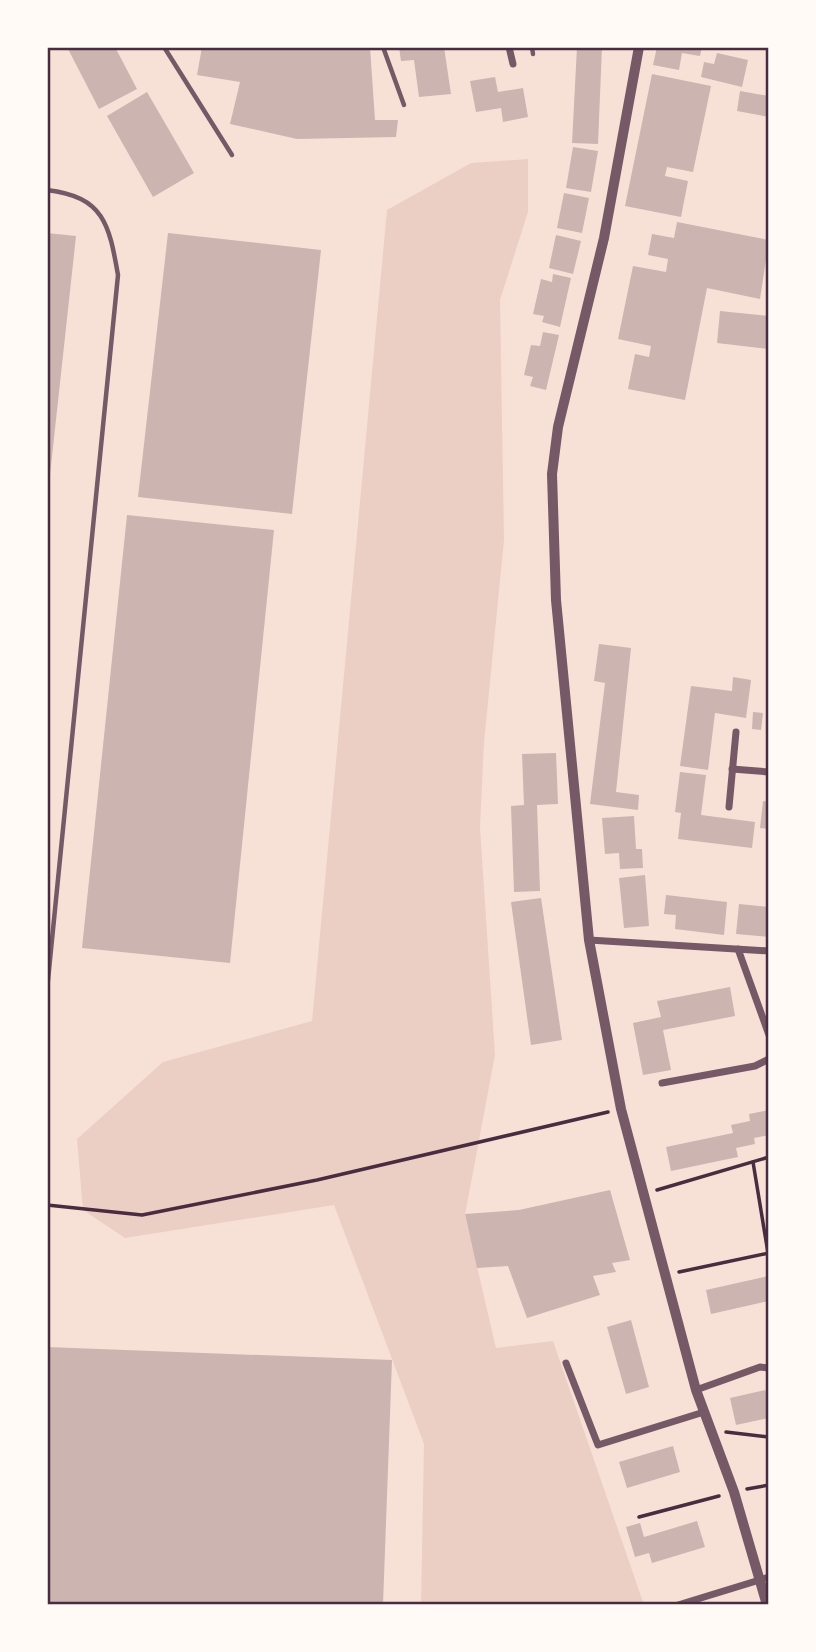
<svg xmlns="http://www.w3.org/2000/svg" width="816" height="1652" font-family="Ubuntu,sans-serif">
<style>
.green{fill:#ebcfc5}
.building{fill:#ccb4b1}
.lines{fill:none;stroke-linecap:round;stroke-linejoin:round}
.path{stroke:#4a2c40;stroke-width:3.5}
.service{stroke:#755966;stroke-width:4.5}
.minor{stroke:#755966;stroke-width:7}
.tertiary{stroke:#755966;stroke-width:10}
.neatline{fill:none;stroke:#4a2c40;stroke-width:2.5}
</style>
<rect width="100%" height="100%" fill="#f7e1d7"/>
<path class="green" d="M 528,159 L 528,212 L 500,300 L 504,540 L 484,743 L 480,827 L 495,1055 L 465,1215 L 496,1348 L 553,1341 L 644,1605 L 421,1605 L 424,1444 L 334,1205 L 125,1238 L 83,1210 L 77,1139 L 163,1062 L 312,1021 L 387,210 L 471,163 Z"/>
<g class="building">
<path d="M 67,47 L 115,47 L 137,89 L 99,109 Z"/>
<path d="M 202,47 L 370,47 L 375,120 L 398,120 L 396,137 L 297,139 L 230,124 L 240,82 L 197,75 Z"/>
<path d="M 399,47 L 444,47 L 451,94 L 419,97 L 414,60 L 401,61 Z"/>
<path d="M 577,47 L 602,47 L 598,144 L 572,143 Z"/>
<path d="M 657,47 L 702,47 L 700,56 L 682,53 L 679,70 L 653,65 Z"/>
<path d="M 717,53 L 748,60 L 742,87 L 701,77 L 704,62 L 714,64 Z"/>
<path d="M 652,74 L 711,86 L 693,172 L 667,167 L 665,176 L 688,181 L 681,217 L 625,206 Z"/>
<path d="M 495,77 L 498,92 L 523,88 L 528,117 L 503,122 L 501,108 L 476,112 L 470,81 Z"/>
<path d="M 740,91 L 769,96 L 769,117 L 737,111 Z"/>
<path d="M 147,92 L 194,173 L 153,197 L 107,116 Z"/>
<path d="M 573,147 L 598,151 L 591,192 L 566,188 Z"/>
<path d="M 564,193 L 589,198 L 582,233 L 557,228 Z"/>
<path d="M 677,222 L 769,240 L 760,299 L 707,288 L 685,400 L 628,389 L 635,354 L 649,357 L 651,346 L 618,339 L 633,266 L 666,272 L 668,259 L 648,255 L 652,234 L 674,238 Z"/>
<path d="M 47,233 L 76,236 L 49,484 L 47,484 Z"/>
<path d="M 168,233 L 321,250 L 292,514 L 138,497 Z"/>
<path d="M 556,235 L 581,241 L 573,274 L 549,268 Z"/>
<path d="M 553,274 L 571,278 L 560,327 L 542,322 L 544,316 L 533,314 L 541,279 L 552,282 Z"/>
<path d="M 720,311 L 769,316 L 769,349 L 717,343 Z"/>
<path d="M 543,332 L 559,335 L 546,390 L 530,386 L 533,377 L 524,375 L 531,345 L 540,346 Z"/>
<path d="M 127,515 L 274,530 L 230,963 L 82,948 Z"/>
<path d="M 599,644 L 631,648 L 616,792 L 639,795 L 638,810 L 590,804 L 605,683 L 594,681 Z"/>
<path d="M 733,677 L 751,680 L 746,718 L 715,713 L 708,770 L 680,766 L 691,686 L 732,691 Z"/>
<path d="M 753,712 L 763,713 L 761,730 L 752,729 Z"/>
<path d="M 556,753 L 558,804 L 537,805 L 540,891 L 514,892 L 511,806 L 524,805 L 522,754 Z"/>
<path d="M 680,772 L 706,775 L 701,815 L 755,822 L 752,848 L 678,839 L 681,813 L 675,812 Z"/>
<path d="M 763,801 L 769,802 L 769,829 L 760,828 Z"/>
<path d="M 634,816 L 636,849 L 642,849 L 643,868 L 620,869 L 619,853 L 605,854 L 602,818 Z"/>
<path d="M 645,875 L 649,926 L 624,928 L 619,878 Z"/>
<path d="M 666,895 L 727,902 L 724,935 L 675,929 L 676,915 L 664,914 Z"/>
<path d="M 541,898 L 562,1040 L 531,1045 L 511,902 Z"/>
<path d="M 739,904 L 769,907 L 769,937 L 736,934 Z"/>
<path d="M 730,987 L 735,1016 L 663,1030 L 671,1070 L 643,1075 L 633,1023 L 661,1017 L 657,1001 Z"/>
<path d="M 769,1110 L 769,1135 L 754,1138 L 755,1144 L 736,1148 L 738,1157 L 671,1171 L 666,1147 L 733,1133 L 731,1125 L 750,1121 L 749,1114 Z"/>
<path d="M 610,1190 L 630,1260 L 612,1263 L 616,1272 L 593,1276 L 600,1295 L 527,1318 L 508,1266 L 477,1268 L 465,1214 L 519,1210 Z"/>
<path d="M 769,1276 L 769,1301 L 711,1314 L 706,1290 Z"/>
<path d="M 631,1320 L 649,1387 L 626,1394 L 607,1327 Z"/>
<path d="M 47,1347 L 392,1360 L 383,1605 L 47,1605 Z"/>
<path d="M 765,1390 L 769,1396 L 769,1418 L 736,1425 L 730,1398 Z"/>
<path d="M 673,1446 L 680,1472 L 627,1488 L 619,1462 Z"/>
<path d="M 697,1521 L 705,1547 L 652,1563 L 649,1553 L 635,1557 L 626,1527 L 640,1523 L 644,1537 Z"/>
</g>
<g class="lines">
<g class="path">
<path d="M 753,1162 L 768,1253"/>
<path d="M 657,1190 L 769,1157"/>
<path d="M 47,1205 L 142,1215 L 317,1180 L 608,1112"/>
<path d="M 679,1272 L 769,1253"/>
<path d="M 726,1432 L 769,1437"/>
<path d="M 747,1489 L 769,1485"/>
<path d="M 639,1517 L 719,1496"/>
</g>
<g class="service">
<path d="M 164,47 L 232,155"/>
<path d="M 383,47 L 404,105"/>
<path d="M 532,47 L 533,54"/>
<path d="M 47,190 C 104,197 109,224 118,275 L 47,990"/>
</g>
<g class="minor">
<path d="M 509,47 L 513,64"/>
<path d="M 732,769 L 769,772"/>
<path d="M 729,807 L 736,732"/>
<path d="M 589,940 L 769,951"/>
<path d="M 738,949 L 769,1035"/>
<path d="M 662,1083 L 755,1066 L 769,1059"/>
<path d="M 566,1363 L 598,1445 L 704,1412"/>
<path d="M 696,1390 L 760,1367 L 769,1368"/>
<path d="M 678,1605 L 769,1577"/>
</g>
<path class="tertiary" d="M 639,47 L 604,238 L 558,427 L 552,474 L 556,600 L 589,940 L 621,1109 L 696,1390 L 734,1492 L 767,1605"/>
</g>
<rect width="816" height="1652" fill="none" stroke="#fffaf5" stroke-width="98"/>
<rect x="49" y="49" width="718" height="1554" class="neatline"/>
</svg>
